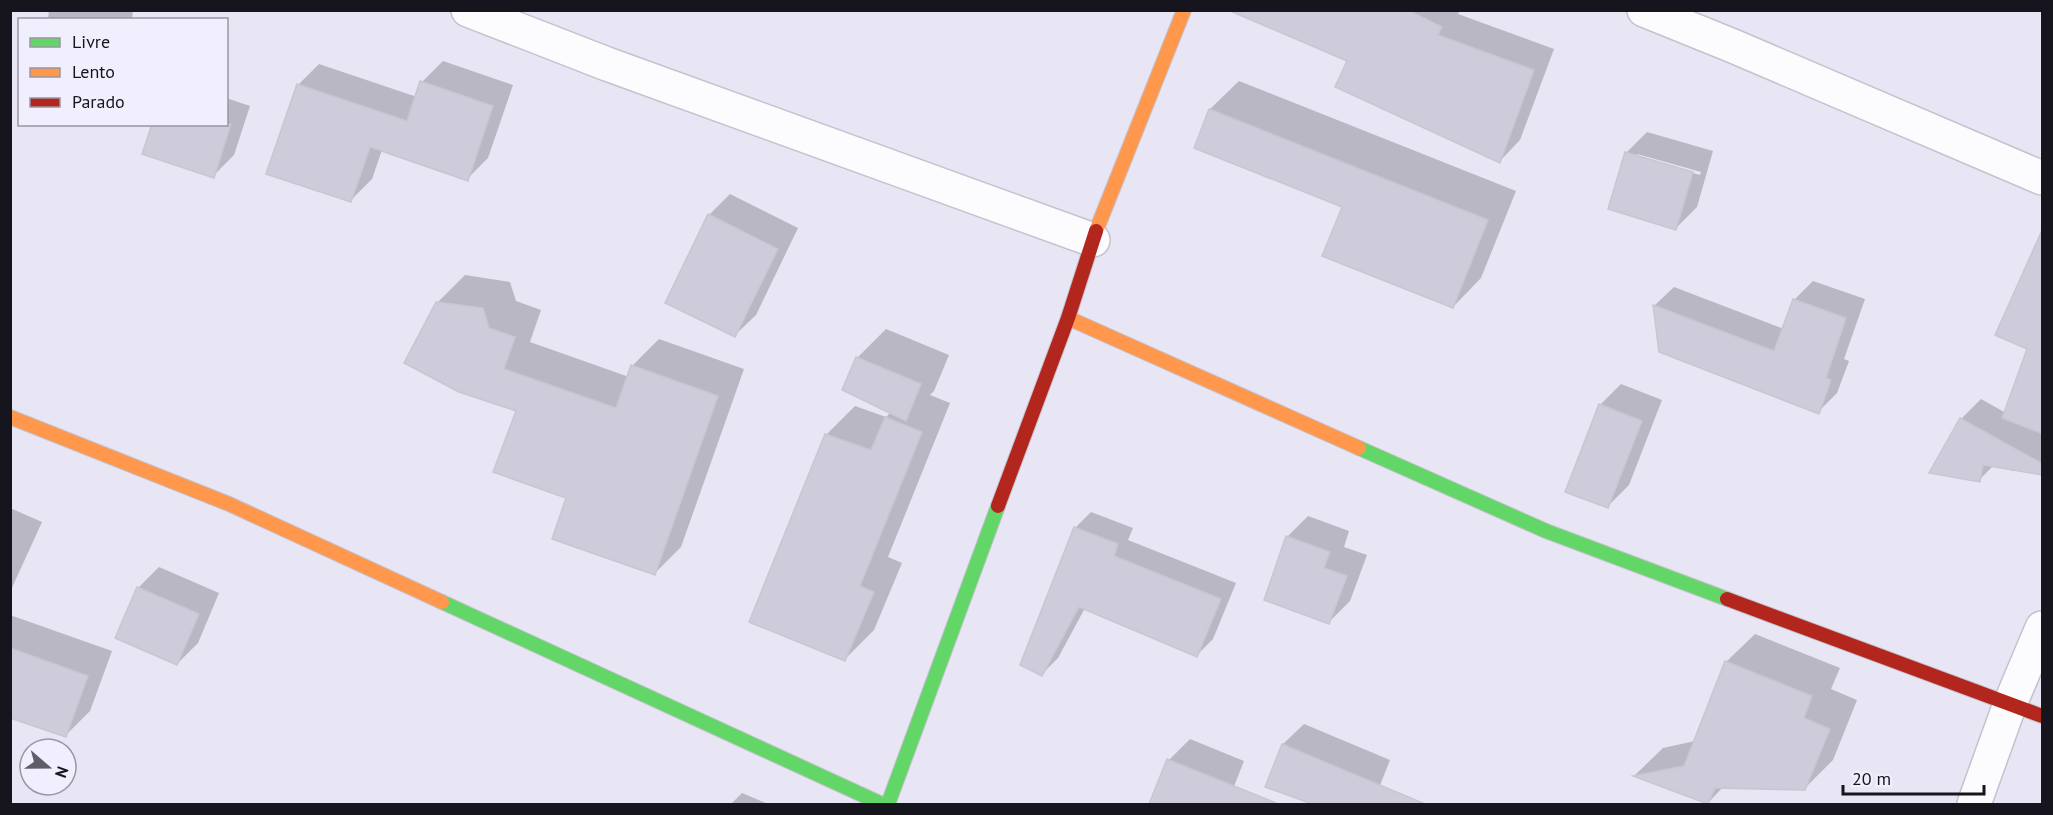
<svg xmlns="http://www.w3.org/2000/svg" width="2053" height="815" font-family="'PT Sans',sans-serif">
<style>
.shadow{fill:#0003;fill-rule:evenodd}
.building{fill:#cecbdb;stroke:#c9c6d2;stroke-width:1.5}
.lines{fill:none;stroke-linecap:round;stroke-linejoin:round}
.street-casing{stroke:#c4c2cd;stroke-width:36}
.fast-casing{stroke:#c4c2cd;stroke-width:16}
.slow-casing{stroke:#c4c2cd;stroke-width:16}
.jam-casing{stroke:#c4c2cd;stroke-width:16}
.street{stroke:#fcfbfd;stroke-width:33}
.fast{stroke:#63d668;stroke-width:14}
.slow{stroke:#ff974d;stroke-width:14}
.jam{stroke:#b3261e;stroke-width:14}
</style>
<rect width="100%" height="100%" fill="#e8e5f4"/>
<g class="shadow">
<path d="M 49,10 L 133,10 L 132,20 L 48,20 Z"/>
<path d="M 1269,10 L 1460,10 L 1458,14 L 1554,49 L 1520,140 L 1500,161 L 1349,60 Z"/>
<path d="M 443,61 L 513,85 L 488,158 L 467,179 L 382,150 L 372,179 L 351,200 L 298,85 L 319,64 L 417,97 L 422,82 Z"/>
<path d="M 1239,81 L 1516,191 L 1481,278 L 1453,307 L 1344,206 L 1196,147 L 1210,109 Z"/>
<path d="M 226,98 L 250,106 L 234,155 L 213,176 L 226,124 Z"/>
<path d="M 1647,132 L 1713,151 L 1697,207 L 1676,228 L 1626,153 ZM 1637,154 L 1701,172 L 1700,175 L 1637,157 Z"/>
<path d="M 730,194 L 798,228 L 756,315 L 735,335 L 709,215 Z"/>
<path d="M 2042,232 L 2040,433 L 2042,434 L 2042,473 L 2014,469 L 2013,471 L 1994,465 L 1979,480 L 1961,419 L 1981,399 L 2006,413 L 2029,349 Z"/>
<path d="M 465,275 L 510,282 L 516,301 L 541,310 L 530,342 L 629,377 L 632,366 L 659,339 L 744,369 L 681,547 L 654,574 L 568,497 L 518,410 L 437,303 Z"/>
<path d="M 1813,281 L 1865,299 L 1844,359 L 1849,361 L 1837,393 L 1818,412 L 1660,351 L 1655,305 L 1674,287 L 1784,329 L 1794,300 Z"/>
<path d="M 886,329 L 949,355 L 934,391 L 930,395 L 950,403 L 888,557 L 902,563 L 874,630 L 845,659 L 826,435 L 855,406 L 886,417 L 891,412 L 857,358 Z"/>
<path d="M 1621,384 L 1662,400 L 1629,485 L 1608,506 L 1600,405 Z"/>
<path d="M 10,508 L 42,522 L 10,592 Z"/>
<path d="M 1091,512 L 1133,528 L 1128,540 L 1236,583 L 1213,639 L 1197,655 L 1085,608 L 1058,658 L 1042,674 L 1075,528 Z"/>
<path d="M 1308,516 L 1349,531 L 1344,547 L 1367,555 L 1350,601 L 1329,622 L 1287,537 Z"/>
<path d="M 159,567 L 219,593 L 198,643 L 177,664 L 138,588 Z"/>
<path d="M 10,615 L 112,651 L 90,711 L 65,736 L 10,716 Z"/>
<path d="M 1755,634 L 1840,668 L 1831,689 L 1857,700 L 1833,760 L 1804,789 L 1724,786 L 1708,803 L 1635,775 L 1663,748 L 1695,741 L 1726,662 Z"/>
<path d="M 1304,724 L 1390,760 L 1375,798 L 1369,804 L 1316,804 L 1267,786 L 1283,744 Z"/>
<path d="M 1190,739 L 1244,761 L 1227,804 L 1151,804 L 1169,760 Z"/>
<path d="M 742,793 L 768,804 L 731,804 Z"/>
</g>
<g class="building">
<path d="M 1228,10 L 1408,10 L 1442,27 L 1438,35 L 1534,70 L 1500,163 L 1335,87 L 1347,61 Z"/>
<path d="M 420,81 L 493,106 L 468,181 L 370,147 L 351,202 L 266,174 L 297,84 L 407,121 Z"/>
<path d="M 1209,109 L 1488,220 L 1453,308 L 1322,256 L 1342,207 L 1194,148 Z"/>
<path d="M 152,124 L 231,124 L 214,178 L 142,154 Z"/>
<path d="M 1625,152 L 1693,172 L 1676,230 L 1608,209 Z"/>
<path d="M 708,214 L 778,249 L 735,337 L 665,303 Z"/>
<path d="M 2043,228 L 2043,434 L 2002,418 L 2027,349 L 1995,335 Z"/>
<path d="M 1793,299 L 1846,318 L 1826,378 L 1831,380 L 1819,414 L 1659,352 L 1653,305 L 1774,351 Z"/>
<path d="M 436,302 L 483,308 L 489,328 L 515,337 L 504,369 L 616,408 L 631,365 L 718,396 L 655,575 L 552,539 L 566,498 L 493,472 L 516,411 L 459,392 L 404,363 Z"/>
<path d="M 856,357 L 921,384 L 906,421 L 842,390 Z"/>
<path d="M 1599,404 L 1642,421 L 1608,508 L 1565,492 Z"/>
<path d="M 885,417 L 922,432 L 860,586 L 874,592 L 845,661 L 749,622 L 825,434 L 871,450 Z"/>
<path d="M 1960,418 L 2043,464 L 2043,475 L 1983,465 L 1980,482 L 1929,473 Z"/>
<path d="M 1074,527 L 1118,544 L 1114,556 L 1221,599 L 1197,657 L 1079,607 L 1042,676 L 1020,665 Z"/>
<path d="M 1286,536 L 1330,552 L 1324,568 L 1347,576 L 1329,624 L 1264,600 Z"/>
<path d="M 137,587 L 199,614 L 177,665 L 115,638 Z"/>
<path d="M 10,648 L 88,676 L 66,737 L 10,718 Z"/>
<path d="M 1725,661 L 1812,696 L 1804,718 L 1830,729 L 1805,790 L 1715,788 L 1708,804 L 1633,776 L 1684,766 Z"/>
<path d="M 1282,744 L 1425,804 L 1312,804 L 1265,787 Z"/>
<path d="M 1167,759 L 1276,803 L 1276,804 L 1149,804 Z"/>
</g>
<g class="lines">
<g class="street-casing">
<g id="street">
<path d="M 468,10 L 607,64 L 1093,240"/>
<path d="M 1644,10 L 1733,46 L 2042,178"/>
<path d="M 1974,804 L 2010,704 L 2042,628"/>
</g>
</g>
<g class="fast-casing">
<g id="fast">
<path d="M 1359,448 L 1546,531 L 1727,599"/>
<path d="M 442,602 L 882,804"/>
<path d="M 888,804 L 998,506"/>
</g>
</g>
<g class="slow-casing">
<g id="slow">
<path d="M 1096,231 L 1184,10"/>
<path d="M 1068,318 L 1359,448"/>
<path d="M 10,417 L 229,504 L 442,602"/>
</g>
</g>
<g class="jam-casing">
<g id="jam">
<path d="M 998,506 L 1068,318 L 1096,231"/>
<path d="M 1727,599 L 2042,716"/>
</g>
</g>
<use href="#street" class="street"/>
<use href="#fast" class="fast"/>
<use href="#slow" class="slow"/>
<use href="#jam" class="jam"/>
</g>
<rect width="2053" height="815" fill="none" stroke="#16141d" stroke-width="24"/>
<rect x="18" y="18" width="210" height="108" fill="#f1eefe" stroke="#9997a4" stroke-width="1.5"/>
<rect x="30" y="38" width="30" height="9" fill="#63d668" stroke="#9997a4" stroke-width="1.5"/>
<text x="72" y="48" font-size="18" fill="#16141d">Livre</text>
<rect x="30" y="68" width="30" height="9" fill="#ff974d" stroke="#9997a4" stroke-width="1.5"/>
<text x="72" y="78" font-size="18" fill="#16141d">Lento</text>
<rect x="30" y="98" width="30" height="9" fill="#b3261e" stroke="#9997a4" stroke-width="1.5"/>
<text x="72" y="108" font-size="18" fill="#16141d">Parado</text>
<g transform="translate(48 767) rotate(110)"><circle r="28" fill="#f1eefe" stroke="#9997a4" stroke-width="1.5"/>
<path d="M0-4.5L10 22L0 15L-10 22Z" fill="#605d68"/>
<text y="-9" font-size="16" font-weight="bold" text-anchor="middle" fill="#16141d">N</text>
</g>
<path d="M1843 785v9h141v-9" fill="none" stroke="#16141d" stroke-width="3"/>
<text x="1852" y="785" font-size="18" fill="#16141d" stroke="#f1eefe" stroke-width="4.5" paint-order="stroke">20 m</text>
</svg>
